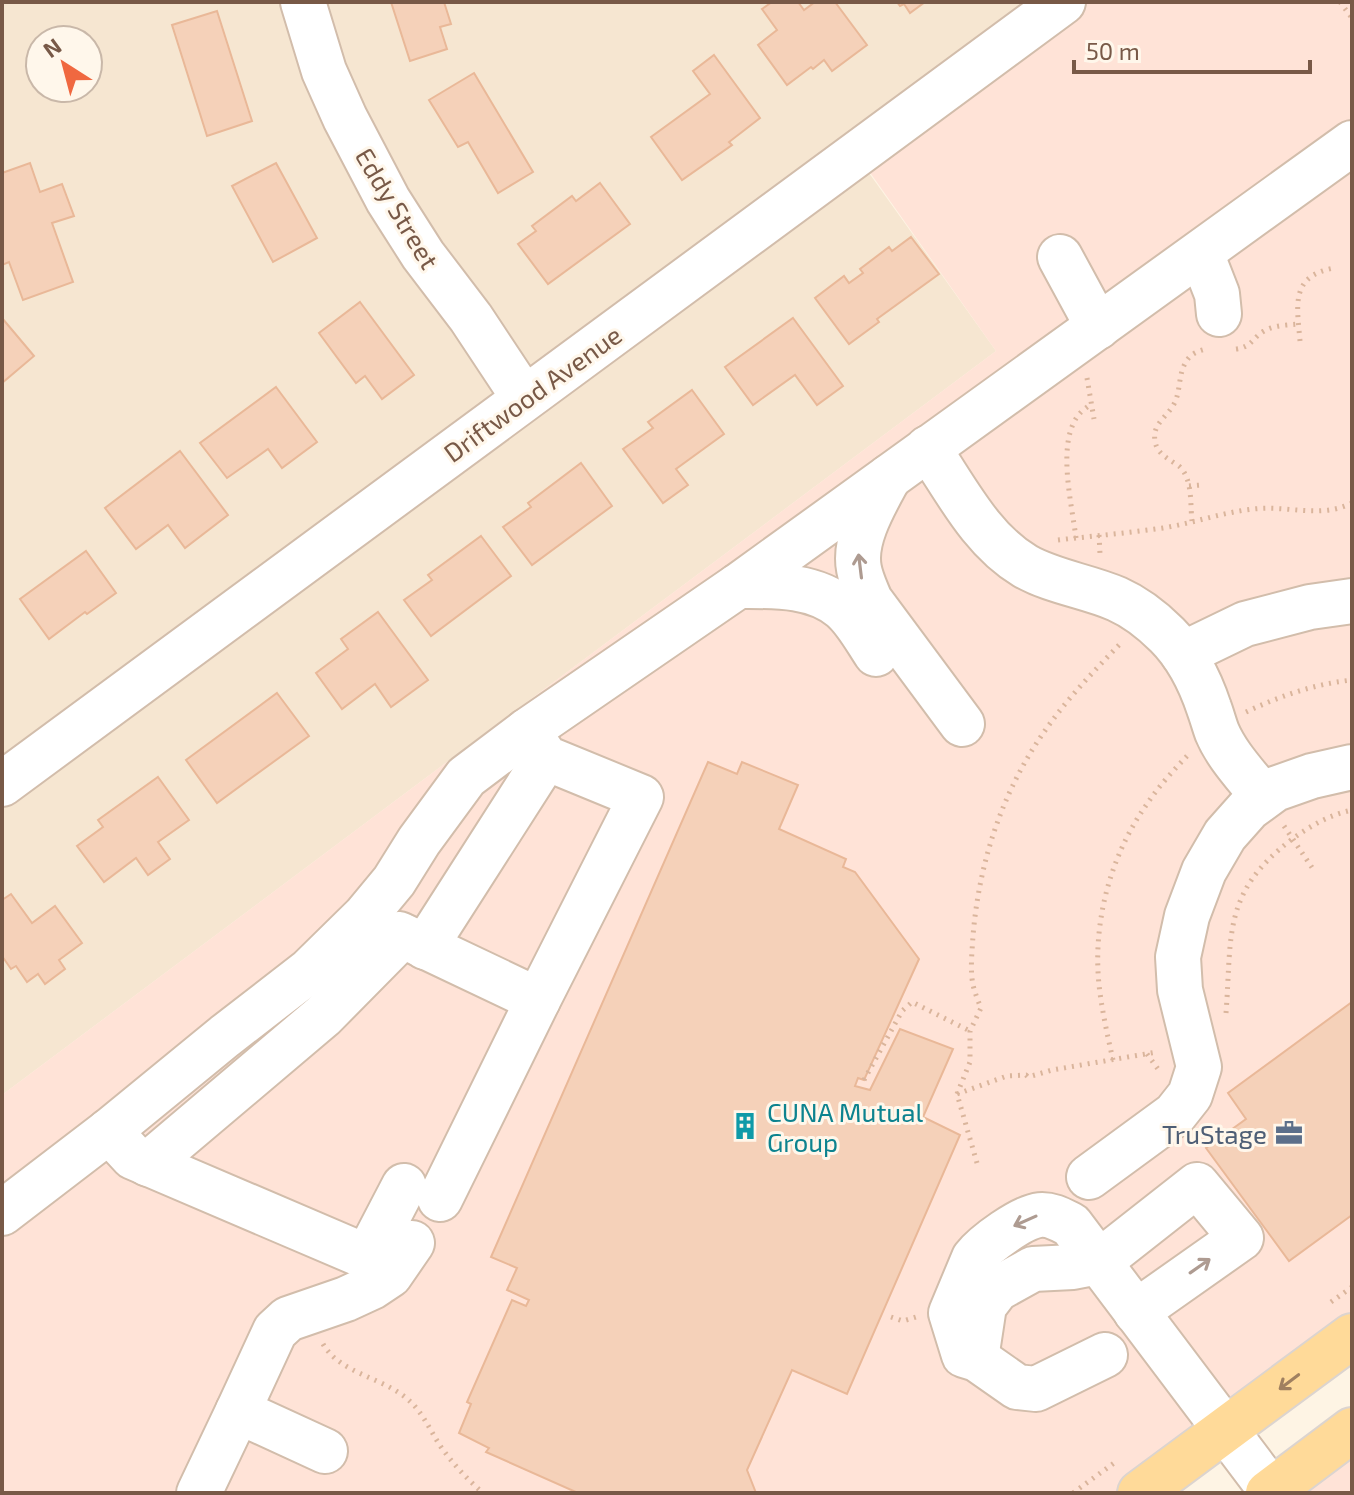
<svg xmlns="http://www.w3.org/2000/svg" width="1354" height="1495" font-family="'Exo 2',sans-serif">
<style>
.residential{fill:#f6e6d1;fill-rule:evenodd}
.commercial{fill:#ffe3d7}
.building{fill:#f5d1b9;stroke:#e9b898;stroke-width:2}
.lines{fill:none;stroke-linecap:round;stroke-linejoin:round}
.minor-casing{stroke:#d2bdab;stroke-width:48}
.major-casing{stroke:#dcd4cf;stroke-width:48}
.path{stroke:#dab59c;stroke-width:5;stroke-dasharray:2 6;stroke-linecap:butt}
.minor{stroke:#fff;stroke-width:44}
.major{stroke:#ffda99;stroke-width:44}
.oneway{stroke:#ae9b91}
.oneway2{stroke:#a08060}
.labels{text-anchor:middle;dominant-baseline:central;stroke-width:6;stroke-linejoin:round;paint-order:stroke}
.street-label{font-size:26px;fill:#785947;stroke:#fff7eb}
.culture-label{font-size:26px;fill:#0d838f;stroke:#fff7eb;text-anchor:start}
.service-label{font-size:26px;fill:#4e5e75;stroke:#fff7eb;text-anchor:end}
</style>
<rect width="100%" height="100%" fill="#fef4e4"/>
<path class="residential" d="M 2,2 L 1031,2 L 844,138 L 996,351 L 2,1095 ZM 40,40 L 88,40 L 88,88 L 40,88 Z"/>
<g class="commercial">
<path d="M 1063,2 L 1352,2 L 1352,1336 L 1140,1493 L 2,1493 L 2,1095 L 996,351 L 857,154 Z"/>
<path d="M 1352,1430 L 1352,1493 L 1268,1493 Z"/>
</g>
<g class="building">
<path d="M 391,2 L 444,2 L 451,24 L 440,27 L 447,49 L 410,61 Z"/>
<path d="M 772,2 L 798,2 L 804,10 L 815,2 L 835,2 L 867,45 L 832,71 L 824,60 L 813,69 L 811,67 L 787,85 L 758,45 L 777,30 L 762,9 Z"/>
<path d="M 897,2 L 925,2 L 910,13 L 904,4 L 900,6 Z"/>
<path d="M 217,11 L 252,121 L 207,136 L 172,25 Z"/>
<path d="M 714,55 L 760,118 L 729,142 L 732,145 L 682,180 L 651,137 L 710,94 L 693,71 Z"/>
<path d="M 474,73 L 533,172 L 498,193 L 468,142 L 458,147 L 429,100 Z"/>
<path d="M 30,163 L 40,192 L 62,184 L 74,216 L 52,223 L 73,282 L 23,300 L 9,262 L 2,265 L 2,173 Z"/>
<path d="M 276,163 L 317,238 L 273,262 L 232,186 Z"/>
<path d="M 600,183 L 630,224 L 548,284 L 518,244 L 536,231 L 532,226 L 572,196 L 576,201 Z"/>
<path d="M 911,237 L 939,274 L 877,319 L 879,322 L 849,344 L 815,298 L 844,276 L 849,283 L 863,273 L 860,269 L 889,247 L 892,251 Z"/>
<path d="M 360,302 L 414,375 L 382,399 L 365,376 L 356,383 L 319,333 Z"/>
<path d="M 2,318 L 34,356 L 2,383 Z"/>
<path d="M 793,318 L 843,386 L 817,405 L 795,375 L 753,405 L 725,367 Z"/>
<path d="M 276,387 L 317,442 L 282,468 L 268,449 L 227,478 L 200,443 Z"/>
<path d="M 692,390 L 724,434 L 676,469 L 688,485 L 663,503 L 623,449 L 653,428 L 648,422 Z"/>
<path d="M 180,451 L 228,515 L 185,548 L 168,525 L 136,549 L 105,508 Z"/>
<path d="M 581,463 L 612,506 L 532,565 L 503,527 L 531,507 L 528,503 Z"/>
<path d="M 481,536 L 511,576 L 431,636 L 404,600 L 432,580 L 428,575 Z"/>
<path d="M 86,551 L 116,593 L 87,614 L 85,612 L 49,639 L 20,599 Z"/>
<path d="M 378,612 L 428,680 L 391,707 L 375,684 L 342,709 L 316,673 L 348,649 L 341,639 Z"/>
<path d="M 277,693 L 309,736 L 217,803 L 186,760 Z"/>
<path d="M 708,762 L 737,774 L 742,762 L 798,785 L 779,829 L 846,859 L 843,867 L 855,872 L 919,959 L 864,1080 L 858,1078 L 855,1086 L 870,1090 L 900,1029 L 953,1049 L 923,1117 L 960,1135 L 847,1394 L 792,1370 L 747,1470 L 756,1493 L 578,1493 L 486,1452 L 489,1448 L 459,1433 L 471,1404 L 467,1402 L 512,1300 L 526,1306 L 529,1300 L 507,1290 L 517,1268 L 491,1257 Z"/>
<path d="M 158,777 L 189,820 L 158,842 L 170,859 L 148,875 L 136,858 L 104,882 L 77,846 L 103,827 L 98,820 Z"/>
<path d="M 11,894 L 32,923 L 55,906 L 82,943 L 59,960 L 65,969 L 45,984 L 38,974 L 27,982 L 16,966 L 11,969 L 2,956 L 2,900 Z"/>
<path d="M 1352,1002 L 1352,1215 L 1289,1261 L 1206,1148 L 1246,1119 L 1228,1093 Z"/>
</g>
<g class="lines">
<g class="minor-casing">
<g id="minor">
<path d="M 303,2 L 324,71 L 345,118 L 388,200 L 423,255 L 471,318 L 524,398"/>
<path d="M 1201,253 L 1217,294 L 1219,314"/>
<path d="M 1060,257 L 1098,327"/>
<path d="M 928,448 C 956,489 981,540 1025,566 C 1053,582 1087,586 1117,599 C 1135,607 1153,621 1167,635 C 1188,656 1200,681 1209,708 C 1212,716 1214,724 1217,732 C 1227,756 1247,776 1263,797"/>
<path d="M 889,477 C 875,503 853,539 859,569 C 861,580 866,590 870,600 L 962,724"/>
<path d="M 738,586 C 773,586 813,584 842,608 C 856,620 866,639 876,654"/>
<path d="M 1183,654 L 1245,624 L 1310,607 L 1352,601"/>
<path d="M 2,784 L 1063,2"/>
<path d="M 399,934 L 538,1000"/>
<path d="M 425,947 L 546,758"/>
<path d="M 109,1131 L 133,1157 L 367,1257 L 404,1186"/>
<path d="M 148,1164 L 323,1016 L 402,936"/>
<path d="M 1089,1177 L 1175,1114 L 1190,1095 L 1199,1067 L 1180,990 L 1178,957 L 1187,916 L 1204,871 L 1225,835 L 1249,808 L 1275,789 L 1312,776 L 1352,767"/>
<path d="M 440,1199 L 538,1000 L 641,797 L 546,758 L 527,731"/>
<path d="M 2,1213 L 109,1131 L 225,1036 L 309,971 L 365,916 L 394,881 L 419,841 L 466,777 L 527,731 L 738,586 L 1352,143"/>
<path d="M 977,1352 L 984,1306 L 997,1289 L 1033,1269 L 1073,1267 L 1099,1262 L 1197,1185 L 1241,1238 L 1136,1312"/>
<path d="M 1105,1355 L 1036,1389 L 1017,1387 L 977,1359 L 964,1355 L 951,1313 L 974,1258 C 985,1244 1022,1217 1040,1215 C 1051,1214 1061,1220 1071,1225 L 1273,1493"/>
<path d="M 238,1411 L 275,1331 L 288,1319 L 346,1299 L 372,1287 L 390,1275 L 412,1243"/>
<path d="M 199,1493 L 238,1411 L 325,1451"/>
</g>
</g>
<g class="major-casing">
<g id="major">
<path d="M 1140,1493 L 1352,1336"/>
<path d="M 1268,1493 L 1352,1430"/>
</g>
</g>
<g class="path">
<path d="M 1340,2 L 1352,18"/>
<path d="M 1300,341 C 1297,305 1290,276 1334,268"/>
<path d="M 1236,349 C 1252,347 1252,338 1264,331 C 1274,325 1288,325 1299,324"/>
<path d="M 1087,378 L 1094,419"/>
<path d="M 1189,486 L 1201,485"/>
<path d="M 1192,521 C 1190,505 1193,480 1180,467 C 1170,459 1157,455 1155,441 C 1152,424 1167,417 1174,404 C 1181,391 1178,374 1186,362 C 1190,354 1198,351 1206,349"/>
<path d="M 1099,535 L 1100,554"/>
<path d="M 1076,538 C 1072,505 1057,446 1077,417 C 1080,412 1086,408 1091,404"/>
<path d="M 1058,540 C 1093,536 1128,533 1163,528 C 1194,523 1223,512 1254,509 C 1288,505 1320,519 1352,503"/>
<path d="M 1246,712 C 1280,696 1314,684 1352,680"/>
<path d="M 1284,826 L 1313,869"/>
<path d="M 1226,1013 C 1232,935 1222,893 1291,840 C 1310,826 1329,815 1352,810"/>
<path d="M 1147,1054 L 1158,1069"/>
<path d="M 1113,1060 C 1108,1038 1103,1015 1100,993 C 1091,928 1109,857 1147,804 C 1158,787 1173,771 1187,756"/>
<path d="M 864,1080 L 902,1011 L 912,1002 L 970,1031"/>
<path d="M 957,1094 L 970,1062 L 970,1031 L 981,1008 C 978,1001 975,993 973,985 C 970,970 972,952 973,936 C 979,863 1002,792 1044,732 C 1066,700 1093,672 1120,644"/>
<path d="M 977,1163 L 957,1094 L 1007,1076 L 1026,1075 L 1028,1077 L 1052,1070 L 1157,1052"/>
<path d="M 1331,1302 L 1352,1287"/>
<path d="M 891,1317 L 903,1321 L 916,1317"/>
<path d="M 323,1344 C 340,1373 378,1376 405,1397 C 422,1410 429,1429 441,1447 C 453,1464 467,1479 483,1493"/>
<path d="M 1073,1493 L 1114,1463"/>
</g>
<use href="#minor" class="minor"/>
<use href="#major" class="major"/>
</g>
<defs><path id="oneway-shaft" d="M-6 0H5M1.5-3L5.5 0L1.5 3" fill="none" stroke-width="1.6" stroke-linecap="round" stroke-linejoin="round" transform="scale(2)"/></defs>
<g class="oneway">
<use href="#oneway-shaft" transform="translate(860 566) rotate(-97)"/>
<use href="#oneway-shaft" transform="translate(1025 1221) rotate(156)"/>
<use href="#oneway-shaft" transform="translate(1200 1266) rotate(-35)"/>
</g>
<use class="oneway2" href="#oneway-shaft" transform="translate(1289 1382) rotate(143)"/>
<defs>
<g id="building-bare" transform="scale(2.16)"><path d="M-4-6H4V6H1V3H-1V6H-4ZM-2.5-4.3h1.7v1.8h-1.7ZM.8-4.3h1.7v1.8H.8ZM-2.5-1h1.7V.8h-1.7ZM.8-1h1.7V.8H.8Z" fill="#0f9aa8" stroke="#fff7eb" stroke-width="2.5" paint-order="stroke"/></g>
<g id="office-bare" transform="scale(2.16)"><path d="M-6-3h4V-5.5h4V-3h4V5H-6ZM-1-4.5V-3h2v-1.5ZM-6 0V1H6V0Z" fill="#5c6f8a" stroke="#fff7eb" stroke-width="2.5" paint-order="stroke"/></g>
</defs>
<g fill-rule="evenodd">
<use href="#building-bare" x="745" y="1126"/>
<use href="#office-bare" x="1289" y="1133"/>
</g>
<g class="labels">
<g class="street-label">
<text transform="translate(398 208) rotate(59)">Eddy Street</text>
<text transform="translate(532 393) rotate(-36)">Driftwood Avenue</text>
</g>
<g class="culture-label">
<text x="767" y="1111">CUNA Mutual<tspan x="767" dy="30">Group</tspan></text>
</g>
<g class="service-label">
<text x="1267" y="1133">TruStage</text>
</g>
</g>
<rect width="1354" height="1495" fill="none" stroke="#785947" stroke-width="8"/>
<g transform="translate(64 64) rotate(324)"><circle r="38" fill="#fff7eb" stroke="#c9b8a9" stroke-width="2"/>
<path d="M0-6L14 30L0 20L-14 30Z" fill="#f06840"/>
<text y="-12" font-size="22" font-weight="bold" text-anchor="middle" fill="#785947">N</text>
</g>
<path d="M1074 60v12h236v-12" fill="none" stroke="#785947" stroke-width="4"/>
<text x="1086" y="60" font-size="24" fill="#785947" stroke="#fff7eb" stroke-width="6" paint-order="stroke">50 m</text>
</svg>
